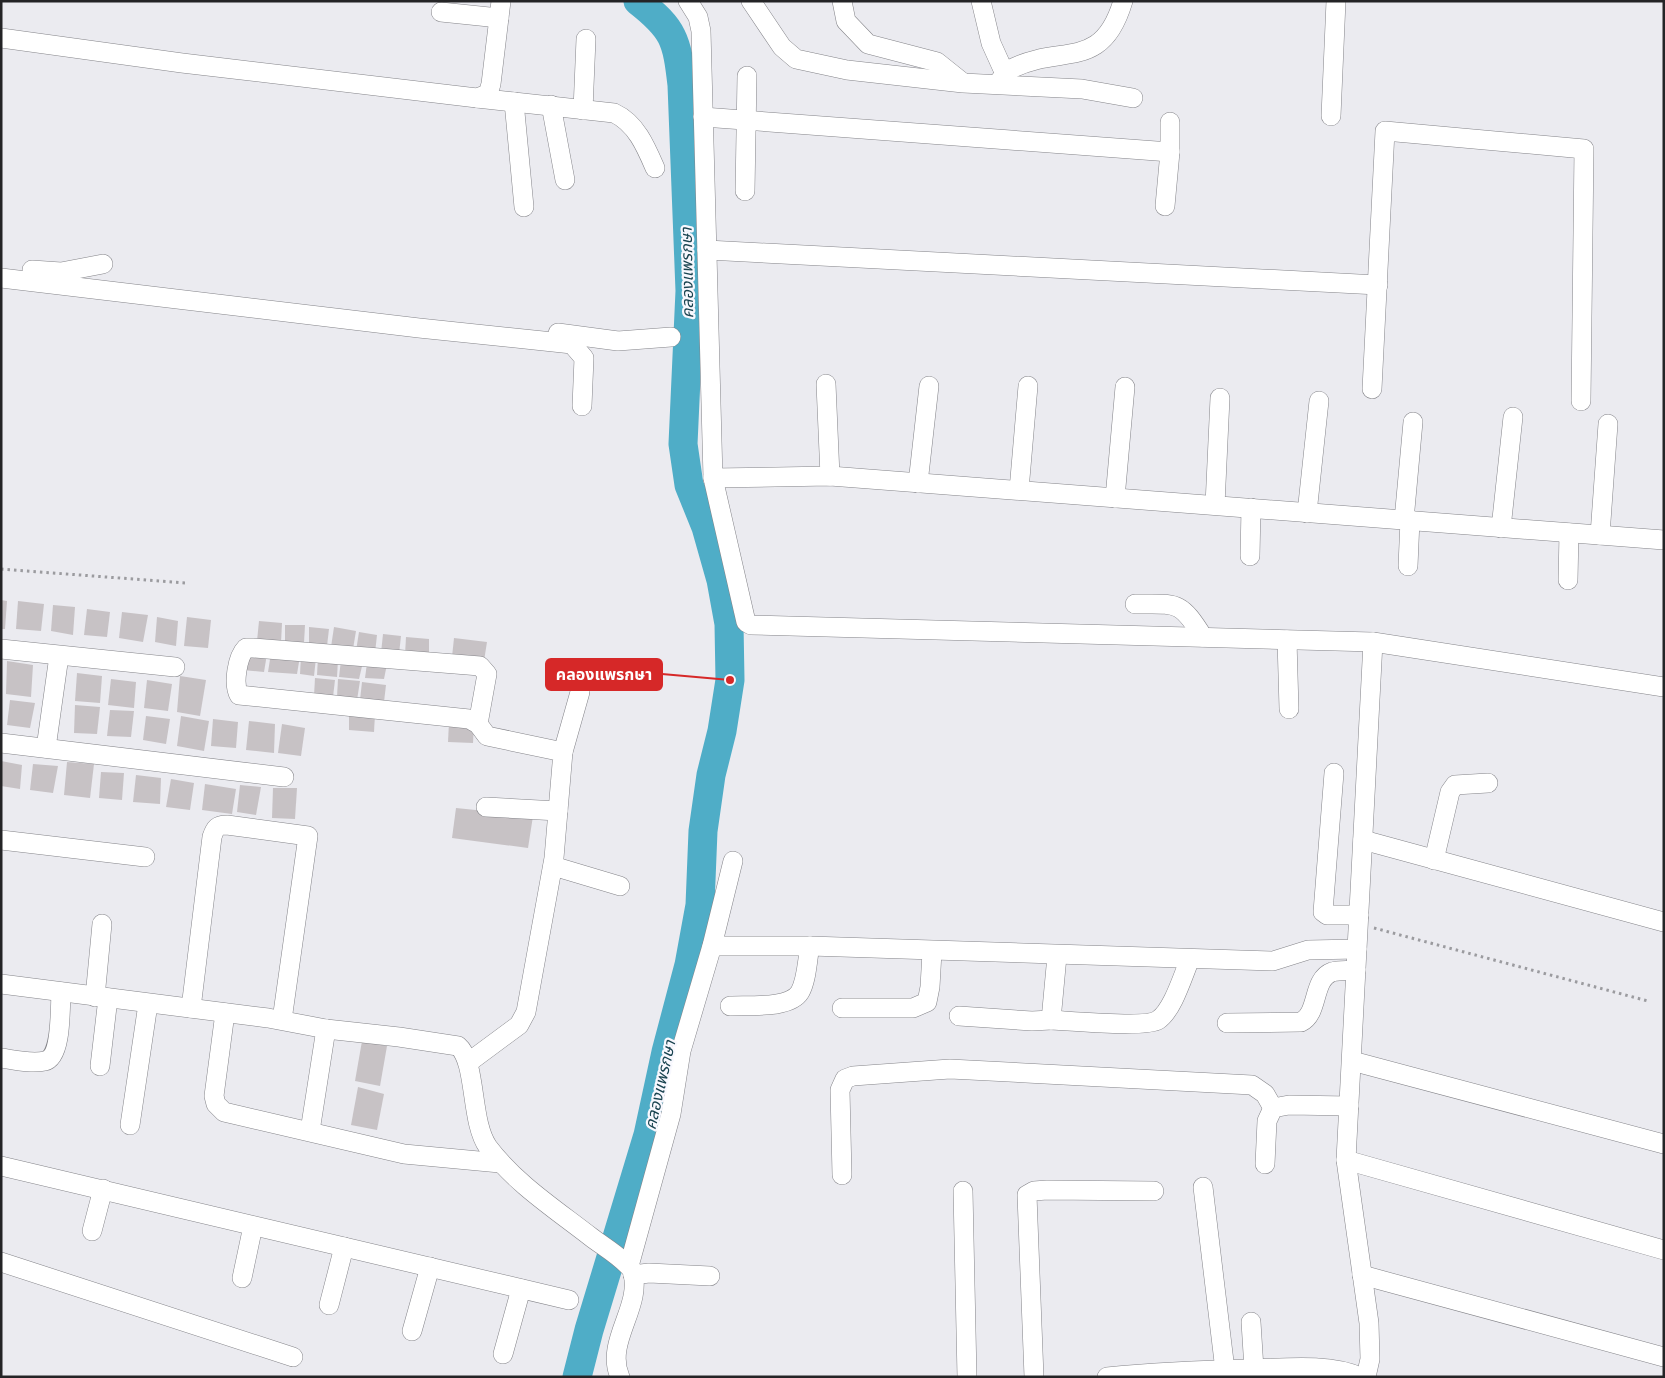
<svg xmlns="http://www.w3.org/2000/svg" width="1665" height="1378" font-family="Karla,'Noto Sans Thai',sans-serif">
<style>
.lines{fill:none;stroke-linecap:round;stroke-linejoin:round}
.river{stroke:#4fadc7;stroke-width:29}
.building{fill:#c7c2c5}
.minor-casing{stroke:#848489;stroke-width:20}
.path{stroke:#9b9b9f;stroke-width:3;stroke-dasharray:2.5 4;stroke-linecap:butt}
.minor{stroke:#fff;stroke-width:19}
.labels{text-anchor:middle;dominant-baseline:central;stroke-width:4.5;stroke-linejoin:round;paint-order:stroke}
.water-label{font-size:16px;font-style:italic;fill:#1a4450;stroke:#f8f8fe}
.leader{fill:none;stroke:#d62828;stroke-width:2}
.callout-dot{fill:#d62828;stroke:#f8f8fe;stroke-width:2}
.callout{fill:#d62828;stroke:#d62828;stroke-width:2}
.callout-label{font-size:16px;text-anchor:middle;font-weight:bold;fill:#fff}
</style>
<rect width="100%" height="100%" fill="#ebebf0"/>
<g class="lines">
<path class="river" d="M 577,1377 L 589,1330 L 648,1135 L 666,1052 L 689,965 L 700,905 L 703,831 L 711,775 L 722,731 L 730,680 L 729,624 L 721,580 L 706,527 L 689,485 L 683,444 L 690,291 L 682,85 C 677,40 674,29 638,1"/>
</g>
<g class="building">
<path d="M 1,600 L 7,601 L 5,629 L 1,629 Z"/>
<path d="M 18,601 L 44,604 L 41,631 L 16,629 Z"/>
<path d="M 53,605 L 75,607 L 73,635 L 51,631 Z"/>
<path d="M 87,609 L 110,612 L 107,637 L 84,635 Z"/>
<path d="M 122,612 L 148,615 L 143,642 L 119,638 Z"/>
<path d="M 157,617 L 178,621 L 176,646 L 155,642 Z"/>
<path d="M 187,617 L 211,620 L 208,648 L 184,646 Z"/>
<path d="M 259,621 L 282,623 L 281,643 L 257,641 Z"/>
<path d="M 285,625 L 305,625 L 304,643 L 285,644 Z"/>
<path d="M 309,627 L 329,629 L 327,646 L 309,645 Z"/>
<path d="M 334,627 L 356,631 L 353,649 L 331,647 Z"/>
<path d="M 359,632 L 377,635 L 375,653 L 356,651 Z"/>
<path d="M 383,634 L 401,636 L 399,654 L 381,653 Z"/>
<path d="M 406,637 L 429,639 L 429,656 L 405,655 Z"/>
<path d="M 454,638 L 487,642 L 484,661 L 452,657 Z"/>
<path d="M 245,653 L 267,654 L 264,672 L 242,670 Z"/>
<path d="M 271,653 L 300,656 L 297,674 L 268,672 Z"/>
<path d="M 301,656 L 316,658 L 314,676 L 300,674 Z"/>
<path d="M 318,657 L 338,660 L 337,677 L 317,675 Z"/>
<path d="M 341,660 L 363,662 L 359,679 L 339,677 Z"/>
<path d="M 7,661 L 33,665 L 31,697 L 6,694 Z"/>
<path d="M 367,663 L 387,664 L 384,679 L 365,678 Z"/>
<path d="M 77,673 L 102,676 L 100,703 L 75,701 Z"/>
<path d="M 180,676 L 206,680 L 200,716 L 177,712 Z"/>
<path d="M 315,678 L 335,680 L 333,697 L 314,696 Z"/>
<path d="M 111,679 L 136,682 L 134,708 L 108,705 Z"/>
<path d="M 338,679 L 360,681 L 357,700 L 337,697 Z"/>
<path d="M 147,680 L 172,684 L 168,711 L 144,708 Z"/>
<path d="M 362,682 L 386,685 L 384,702 L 360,700 Z"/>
<path d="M 10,700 L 35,703 L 30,728 L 7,725 Z"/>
<path d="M 75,705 L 100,707 L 97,734 L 74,733 Z"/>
<path d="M 110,710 L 134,711 L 131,737 L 107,736 Z"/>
<path d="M 349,712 L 375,714 L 374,732 L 349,730 Z"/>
<path d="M 146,716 L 170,719 L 166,744 L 143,740 Z"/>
<path d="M 181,716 L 209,721 L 204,751 L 177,746 Z"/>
<path d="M 213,719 L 238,722 L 236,748 L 211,746 Z"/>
<path d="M 249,721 L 275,724 L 274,753 L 246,750 Z"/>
<path d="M 449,722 L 474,725 L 473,743 L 448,742 Z"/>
<path d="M 282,724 L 305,728 L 301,756 L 278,753 Z"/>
<path d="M 1,761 L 22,765 L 20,789 L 1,786 Z"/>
<path d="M 67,762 L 94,764 L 90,798 L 64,795 Z"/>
<path d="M 33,764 L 58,766 L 53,793 L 30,790 Z"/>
<path d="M 101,772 L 124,773 L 122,800 L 99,798 Z"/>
<path d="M 136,775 L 161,778 L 160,804 L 133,802 Z"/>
<path d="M 171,779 L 194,783 L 190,810 L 166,807 Z"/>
<path d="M 205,784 L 236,789 L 232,814 L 202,810 Z"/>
<path d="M 240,785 L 261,787 L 256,815 L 237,812 Z"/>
<path d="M 273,788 L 297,788 L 295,819 L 272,818 Z"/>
<path d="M 456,808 L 533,816 L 528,848 L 452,838 Z"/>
<path d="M 362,1041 L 387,1046 L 380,1086 L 355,1081 Z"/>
<path d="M 358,1087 L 384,1094 L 377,1130 L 351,1125 Z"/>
</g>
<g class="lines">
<g class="minor-casing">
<g id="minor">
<path d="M 688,1 L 698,17 L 701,31 L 713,478 L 746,622 L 751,625 L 1373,642 L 1664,687"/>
<path d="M 751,1 L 782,47 L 796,59 L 847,70 L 963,83 L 1082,89 L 1133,98"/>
<path d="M 842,1 L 846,21 L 868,44 L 937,62 L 962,82"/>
<path d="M 981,1 L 991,43 L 1005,74"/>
<path d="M 441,12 L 499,18"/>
<path d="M 1,38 L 182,63 L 477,98 L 488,94 L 491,84 L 501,1"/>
<path d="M 997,84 C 1001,79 1007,71 1013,68 C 1062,44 1102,72 1123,1"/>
<path d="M 477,98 L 614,113 C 636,123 646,147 655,168"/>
<path d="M 514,102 L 524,207"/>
<path d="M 551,105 L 565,180"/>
<path d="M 583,110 L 586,39"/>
<path d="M 1331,116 L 1336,1"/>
<path d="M 703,117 L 1170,152"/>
<path d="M 745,191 L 747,76"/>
<path d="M 1165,206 L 1170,152 L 1170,122"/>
<path d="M 707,250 L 1378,285"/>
<path d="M 32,270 L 61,272 L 103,264"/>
<path d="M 1,278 L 419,328 L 572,344 L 584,358 L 582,406"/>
<path d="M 558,333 L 618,341 L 671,337"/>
<path d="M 826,384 L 830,476"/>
<path d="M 1372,389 L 1385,131 L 1584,149 L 1581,401"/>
<path d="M 713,478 L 830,476 L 1664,540"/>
<path d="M 918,483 L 929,386"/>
<path d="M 1019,490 L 1028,386"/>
<path d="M 1115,498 L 1125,387"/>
<path d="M 1215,505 L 1220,398"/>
<path d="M 1307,513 L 1319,401"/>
<path d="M 1404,520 L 1413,422"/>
<path d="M 1501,528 L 1513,417"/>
<path d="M 1600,535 L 1608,424"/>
<path d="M 1250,556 L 1251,508"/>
<path d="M 1408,566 L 1410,520"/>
<path d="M 1568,580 L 1569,533"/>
<path d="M 1135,604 C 1177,604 1180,600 1203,637"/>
<path d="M 1287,640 L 1289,709"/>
<path d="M 1,649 L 175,667"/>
<path d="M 1,743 L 284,777"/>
<path d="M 46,748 L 59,656"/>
<path d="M 563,752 L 580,692"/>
<path d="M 1334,773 L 1323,912 L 1327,915 L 1359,915"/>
<path d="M 486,807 L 558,811"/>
<path d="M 1,840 L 145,857"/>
<path d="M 1363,840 L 1664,922"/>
<path d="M 1434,860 L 1450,792 L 1455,785 L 1488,783"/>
<path d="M 553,866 L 620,886"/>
<path d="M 712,946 L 810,946 L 1273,961 L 1308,950 L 1357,949"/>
<path d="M 1,984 L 268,1018 L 326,1029 L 399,1037 L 458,1046 C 477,1062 470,1122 488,1147 C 515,1183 555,1209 591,1237 C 604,1247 622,1257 632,1270 C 644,1306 604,1341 620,1377"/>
<path d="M 95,997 L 102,924"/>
<path d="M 730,1006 C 748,1005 790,1009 800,992 C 807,979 807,961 810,946"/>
<path d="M 191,1008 L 212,837 C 215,828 217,825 227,825 L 308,836 L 282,1020"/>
<path d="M 842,1008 L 913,1008 L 927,1002 L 930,987 L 932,952"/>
<path d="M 225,1013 L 214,1096 L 216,1104 L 224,1112 L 404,1154 L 500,1163"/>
<path d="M 959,1016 L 1032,1021 L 1051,1020 L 1057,956"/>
<path d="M 1051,1020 C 1070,1021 1146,1028 1158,1020 C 1173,1010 1183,975 1190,959"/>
<path d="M 1227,1023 L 1301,1022 C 1319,1014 1312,979 1332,972 C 1339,970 1349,971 1356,970"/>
<path d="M 1,1058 C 15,1060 31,1064 45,1061 C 62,1057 60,1007 61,992"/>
<path d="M 1352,1061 L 1664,1144"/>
<path d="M 469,1062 L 519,1025 L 526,1012 L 554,858 L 563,752 L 487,736 L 478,724 L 469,719 L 239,695 C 233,684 237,657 246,648 L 253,648 L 480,666 L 487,674 L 478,724"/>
<path d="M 100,1066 L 108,998"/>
<path d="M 130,1125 L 148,1004"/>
<path d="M 310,1131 L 326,1029"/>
<path d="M 1346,1160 L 1664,1250"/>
<path d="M 1265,1164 L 1267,1121 L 1273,1108 L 1289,1105 L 1349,1106"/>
<path d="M 1,1166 L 569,1300"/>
<path d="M 842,1175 L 840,1090 L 845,1079 L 853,1076 L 950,1069 L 1252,1085 L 1265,1094 L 1273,1108"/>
<path d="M 1203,1187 L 1225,1370"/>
<path d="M 963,1191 L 967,1377"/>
<path d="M 92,1231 L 103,1189"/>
<path d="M 1,1262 L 293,1357"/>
<path d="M 629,1266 L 671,1114 L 681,1051 L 712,946 L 733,861"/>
<path d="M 633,1275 L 649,1273 L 710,1276"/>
<path d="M 1362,1275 L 1664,1357"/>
<path d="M 242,1278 L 253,1226"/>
<path d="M 329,1305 L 344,1247"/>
<path d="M 1251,1322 L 1254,1369"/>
<path d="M 412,1331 L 430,1267"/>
<path d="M 503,1354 L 521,1289"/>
<path d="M 1034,1377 L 1027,1195 L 1034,1191 L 1047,1190 L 1154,1191"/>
<path d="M 1107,1377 C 1155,1372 1203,1370 1251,1369 C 1283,1368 1331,1363 1360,1377"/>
<path d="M 1366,1377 L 1370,1359 L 1369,1323 L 1346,1160 L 1373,642"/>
</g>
</g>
<g class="path">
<path d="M 1,569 L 185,583"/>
<path d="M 1374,928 L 1648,1001"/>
</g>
<use href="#minor" class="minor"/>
</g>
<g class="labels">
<g class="water-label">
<text transform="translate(687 273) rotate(-91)">คลองแพรกษา</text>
<text transform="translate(660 1085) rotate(-77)">คลองแพรกษา</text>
</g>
</g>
<path class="leader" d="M730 680L662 674"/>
<circle class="callout-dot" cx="730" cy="680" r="5"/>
<rect class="callout" x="546" y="659" width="116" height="31" rx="5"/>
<g class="callout-label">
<text x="604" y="680">คลองแพรกษา</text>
</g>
<rect width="1665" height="1378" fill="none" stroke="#242426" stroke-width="5"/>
</svg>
